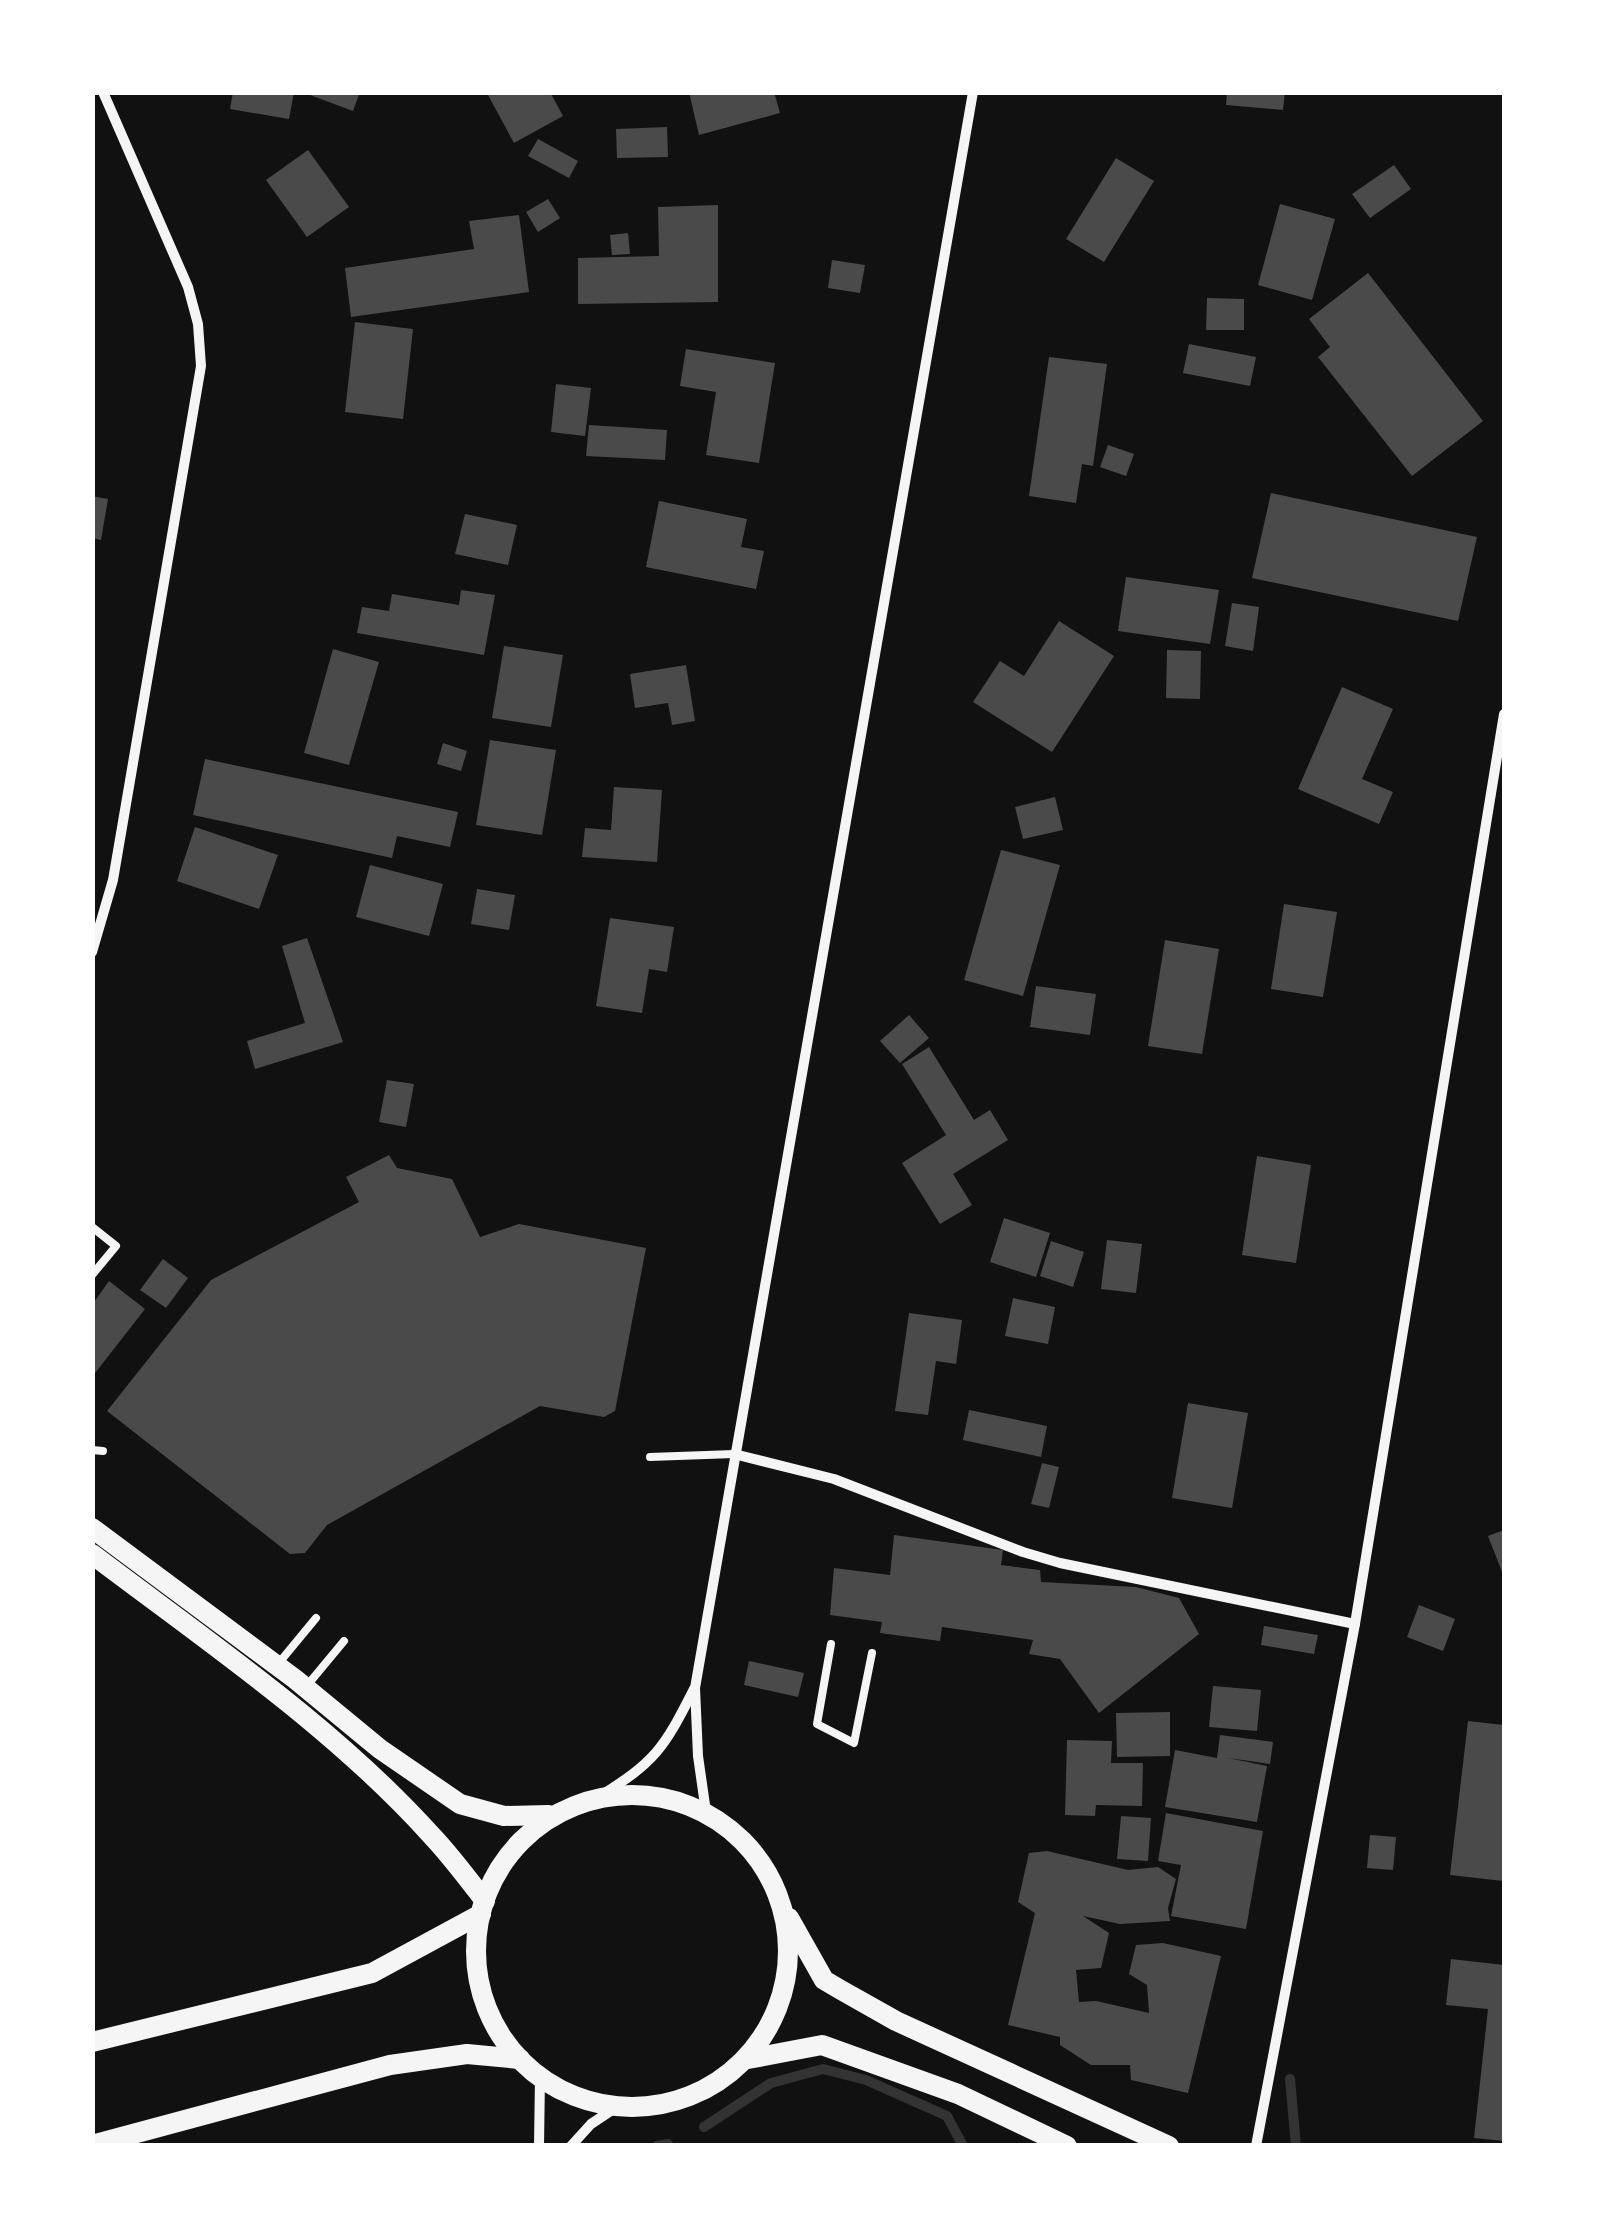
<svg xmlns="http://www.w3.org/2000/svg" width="1597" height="2238" font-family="Roboto,sans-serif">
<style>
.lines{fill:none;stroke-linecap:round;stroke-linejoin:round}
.stream{stroke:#333;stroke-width:10}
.building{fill:#4a4a4a}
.service{stroke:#f5f5f5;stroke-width:8}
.minor{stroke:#f5f5f5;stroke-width:10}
.secondary{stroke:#f5f5f5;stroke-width:20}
</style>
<rect width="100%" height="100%" fill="#111"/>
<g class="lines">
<g class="stream">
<path d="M 1290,2079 L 1296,2146"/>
<path d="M 704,2127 L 771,2083 L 823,2069 L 866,2080 L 947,2116 L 963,2146"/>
<path d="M 657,2146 L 668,2144"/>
</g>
</g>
<g class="building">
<path d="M 233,92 L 294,92 L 289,119 L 230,109 Z"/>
<path d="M 302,92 L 360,92 L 353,111 Z"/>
<path d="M 493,92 L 550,92 L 563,116 L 514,143 L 488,95 Z"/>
<path d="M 689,92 L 774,92 L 780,113 L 699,135 Z"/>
<path d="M 1227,92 L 1285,92 L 1283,110 L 1226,105 Z"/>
<path d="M 667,127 L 668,157 L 617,158 L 616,129 Z"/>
<path d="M 538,139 L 578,161 L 569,178 L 528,156 Z"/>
<path d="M 308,150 L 349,207 L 307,237 L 266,180 Z"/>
<path d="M 1116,158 L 1154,181 L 1104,262 L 1066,239 Z"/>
<path d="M 1394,165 L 1411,189 L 1370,218 L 1352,194 Z"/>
<path d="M 548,199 L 560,218 L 538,232 L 526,212 Z"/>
<path d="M 1280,204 L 1335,219 L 1312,300 L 1258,285 Z"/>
<path d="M 718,205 L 718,302 L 578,304 L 578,258 L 659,256 L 658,207 Z"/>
<path d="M 519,215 L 529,292 L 351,317 L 345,268 L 474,249 L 469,221 Z"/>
<path d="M 628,233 L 630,254 L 612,255 L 610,235 Z"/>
<path d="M 832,260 L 865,265 L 860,293 L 828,288 Z"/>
<path d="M 1368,273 L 1483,421 L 1412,476 L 1318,357 L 1330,347 L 1309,319 Z"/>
<path d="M 1207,298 L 1244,299 L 1244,330 L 1206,330 Z"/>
<path d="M 355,322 L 413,329 L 403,419 L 345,412 Z"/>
<path d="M 1189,344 L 1256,357 L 1250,386 L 1183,373 Z"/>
<path d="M 686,349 L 775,363 L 759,463 L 706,455 L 716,392 L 680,386 Z"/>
<path d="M 1049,357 L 1107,364 L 1093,466 L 1082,464 L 1076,503 L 1029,496 Z"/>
<path d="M 556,384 L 591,388 L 585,436 L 551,432 Z"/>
<path d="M 589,425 L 667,430 L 665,460 L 586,456 Z"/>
<path d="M 1108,445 L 1134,454 L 1126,476 L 1100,467 Z"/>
<path d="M 1271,493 L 1477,537 L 1458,621 L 1252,578 Z"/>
<path d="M 92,496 L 108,499 L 101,540 L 92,538 Z"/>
<path d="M 659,501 L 747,519 L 741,547 L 764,551 L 756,589 L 646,567 Z"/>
<path d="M 465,514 L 517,525 L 508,565 L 455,554 Z"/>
<path d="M 1126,577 L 1219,590 L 1210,644 L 1118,631 Z"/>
<path d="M 461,590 L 495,595 L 484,655 L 357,633 L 362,607 L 389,611 L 392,594 L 459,605 Z"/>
<path d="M 1232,603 L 1259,607 L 1253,651 L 1225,646 Z"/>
<path d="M 1059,621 L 1114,656 L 1052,752 L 973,702 L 1000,661 L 1024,676 Z"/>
<path d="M 504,646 L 563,655 L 551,727 L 492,718 Z"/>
<path d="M 333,649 L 379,662 L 349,765 L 304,753 Z"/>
<path d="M 1167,650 L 1201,651 L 1200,699 L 1166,698 Z"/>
<path d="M 686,665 L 695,721 L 672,725 L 668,703 L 635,708 L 630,674 Z"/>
<path d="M 1342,687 L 1393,709 L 1362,779 L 1393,792 L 1379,824 L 1298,789 Z"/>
<path d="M 490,740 L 556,750 L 542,835 L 476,825 Z"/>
<path d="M 443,743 L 467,751 L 461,771 L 437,764 Z"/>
<path d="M 205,759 L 458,812 L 450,847 L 397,836 L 392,858 L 193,815 Z"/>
<path d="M 614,787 L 662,790 L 657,862 L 582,857 L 585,828 L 611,830 Z"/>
<path d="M 1055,797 L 1063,830 L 1023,839 L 1015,807 Z"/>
<path d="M 195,827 L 278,855 L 259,909 L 177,881 Z"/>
<path d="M 1001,850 L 1060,865 L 1023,996 L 964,980 Z"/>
<path d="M 370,865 L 443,884 L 429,936 L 356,917 Z"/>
<path d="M 477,889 L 515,895 L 509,930 L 471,924 Z"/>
<path d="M 1284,904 L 1337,912 L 1323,997 L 1271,989 Z"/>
<path d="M 610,918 L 674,927 L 667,972 L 649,969 L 642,1013 L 596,1006 Z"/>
<path d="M 307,938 L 343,1042 L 255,1069 L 247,1041 L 305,1023 L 282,946 Z"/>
<path d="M 1165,940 L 1219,949 L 1202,1054 L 1148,1046 Z"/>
<path d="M 1036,986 L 1096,994 L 1090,1035 L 1030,1027 Z"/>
<path d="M 909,1015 L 929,1038 L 900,1063 L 880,1041 Z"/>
<path d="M 929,1047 L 974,1120 L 990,1110 L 1008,1140 L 953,1174 L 972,1205 L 940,1224 L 902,1163 L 946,1135 L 902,1064 Z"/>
<path d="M 387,1080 L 414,1084 L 406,1127 L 379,1122 Z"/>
<path d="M 389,1155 L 397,1168 L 452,1179 L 480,1237 L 519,1224 L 646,1248 L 615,1411 L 604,1417 L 540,1406 L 327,1525 L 305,1553 L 290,1554 L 107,1411 L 211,1280 L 359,1202 L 346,1177 Z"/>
<path d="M 1257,1156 L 1311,1165 L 1296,1263 L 1242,1255 Z"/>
<path d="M 1004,1218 L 1050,1233 L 1036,1277 L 990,1262 Z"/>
<path d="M 1107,1240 L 1142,1244 L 1136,1293 L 1101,1289 Z"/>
<path d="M 1051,1241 L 1084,1252 L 1073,1287 L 1040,1276 Z"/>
<path d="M 163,1259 L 188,1278 L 166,1308 L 140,1290 Z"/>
<path d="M 109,1281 L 145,1309 L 92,1377 L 92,1305 Z"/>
<path d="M 1013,1298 L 1055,1307 L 1048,1344 L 1005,1336 Z"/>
<path d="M 909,1313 L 962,1320 L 956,1364 L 936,1361 L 928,1415 L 895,1411 Z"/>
<path d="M 1188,1403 L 1248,1413 L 1232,1508 L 1172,1498 Z"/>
<path d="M 969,1410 L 1047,1426 L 1041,1457 L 963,1440 Z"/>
<path d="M 1042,1463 L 1059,1467 L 1049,1508 L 1031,1504 Z"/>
<path d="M 1504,1530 L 1504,1577 L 1488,1536 Z"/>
<path d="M 894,1535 L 1003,1550 L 1001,1565 L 1040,1570 L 1041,1582 L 1136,1587 L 1179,1598 L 1199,1634 L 1099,1713 L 1060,1659 L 1029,1654 L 1033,1640 L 942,1627 L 940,1641 L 880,1633 L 882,1622 L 830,1615 L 834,1568 L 890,1575 Z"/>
<path d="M 1419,1605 L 1455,1619 L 1443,1651 L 1407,1637 Z"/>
<path d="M 1264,1626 L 1318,1635 L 1314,1654 L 1261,1645 Z"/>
<path d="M 749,1661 L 804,1673 L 798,1697 L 744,1685 Z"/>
<path d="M 1213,1686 L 1261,1690 L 1257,1731 L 1209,1727 Z"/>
<path d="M 1170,1712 L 1170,1756 L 1117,1757 L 1116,1713 Z"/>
<path d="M 1468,1721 L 1504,1725 L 1503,1881 L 1450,1875 Z"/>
<path d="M 1220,1735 L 1273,1742 L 1270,1764 L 1228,1758 L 1267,1766 L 1257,1822 L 1165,1807 L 1175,1750 L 1217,1758 Z"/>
<path d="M 1067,1740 L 1112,1741 L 1111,1763 L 1143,1763 L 1142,1806 L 1096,1805 L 1095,1816 L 1065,1815 Z"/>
<path d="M 1166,1813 L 1263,1831 L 1246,1929 L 1171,1916 L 1181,1865 L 1158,1861 Z"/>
<path d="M 1121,1816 L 1151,1818 L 1148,1861 L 1117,1859 Z"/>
<path d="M 1370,1835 L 1396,1837 L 1393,1870 L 1367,1868 Z"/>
<path d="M 1047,1851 L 1128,1870 L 1158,1867 L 1176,1879 L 1168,1908 L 1170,1921 L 1120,1924 L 1083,1916 L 1109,1933 L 1101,1968 L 1076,1970 L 1079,2002 L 1096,2001 L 1149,2013 L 1147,1985 L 1129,1974 L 1136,1945 L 1163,1943 L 1221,1956 L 1188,2093 L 1131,2080 L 1130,2065 L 1091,2065 L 1060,2045 L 1060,2037 L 1008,2025 L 1035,1913 L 1018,1902 L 1029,1853 Z"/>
<path d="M 1451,1959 L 1504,1965 L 1504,2141 L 1474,2138 L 1488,2009 L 1446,2005 Z"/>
</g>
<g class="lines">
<g class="service">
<path d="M 92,1227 L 116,1246 L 92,1275"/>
<path d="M 92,1450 L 103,1451"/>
<path d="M 650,1457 L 734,1454"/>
<path d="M 831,1644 L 817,1724 L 854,1743 L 872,1653"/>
<path d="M 278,1664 L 316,1618"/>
<path d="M 305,1688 L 344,1641"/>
</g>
<g class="minor">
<path d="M 92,952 L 113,880 L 201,366 L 198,324 L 188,287 L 103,92"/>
<path d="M 734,1454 L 834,1479 L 1023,1552 L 1060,1563 L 1355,1624"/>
<path d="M 597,1798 C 656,1761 663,1750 694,1689"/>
<path d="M 706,1812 L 698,1756 L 695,1688 L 973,92"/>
<path d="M 539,2146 L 540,2077"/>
<path d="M 571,2146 L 591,2124 L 618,2106"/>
<path d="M 1256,2146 L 1355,1624 L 1504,714"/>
</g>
<g class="secondary">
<path d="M 92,1528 L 295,1679 L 380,1749 L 460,1804 L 504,1816 L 549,1815"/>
<path d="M 92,1554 C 208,1642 334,1727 432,1836 C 451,1856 468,1879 485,1901"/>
<circle cx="632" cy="1951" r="156"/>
<path d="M 789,1918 L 824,1980 L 841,1990 L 896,2021 L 1169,2146"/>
<path d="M 92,2042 L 372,1973 L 481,1914"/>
<path d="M 748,2059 L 822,2045 L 958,2094 L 1067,2146"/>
<path d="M 92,2145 L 390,2065 L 467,2054 L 520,2059"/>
</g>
</g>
<rect width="1597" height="2238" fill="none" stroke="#ffffff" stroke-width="190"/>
</svg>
